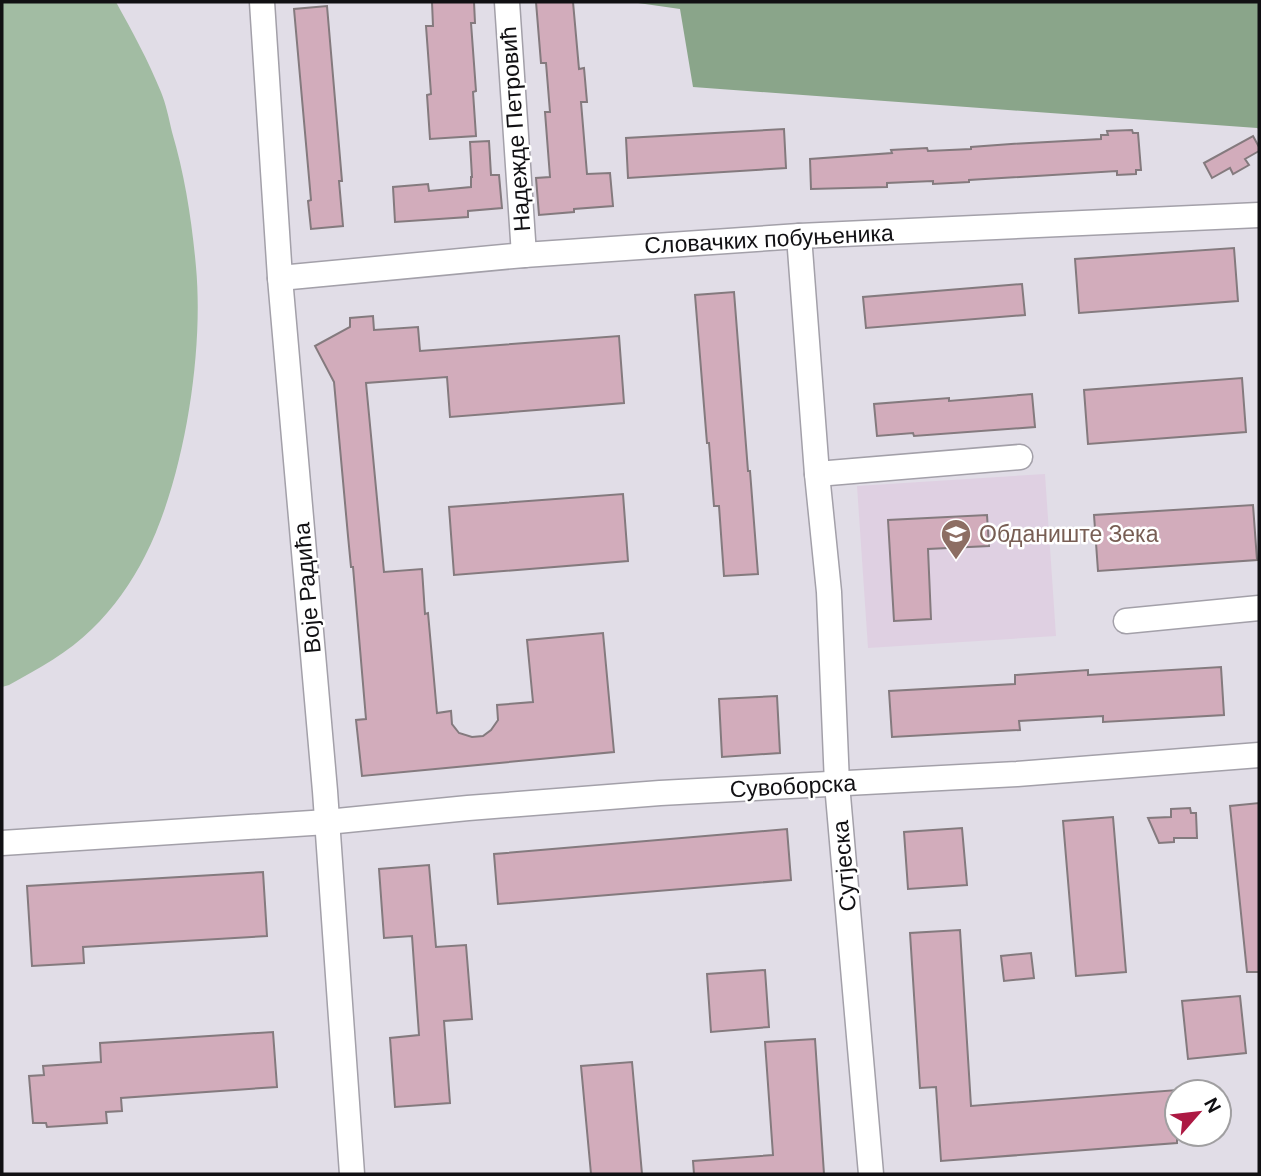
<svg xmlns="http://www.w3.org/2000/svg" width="1261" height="1176" font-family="'DM Sans',sans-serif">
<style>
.education{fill:#dfd0e2}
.green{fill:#a2bca3}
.forest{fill:#8aa58a}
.building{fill:#d2acbb;stroke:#847a7e;stroke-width:2}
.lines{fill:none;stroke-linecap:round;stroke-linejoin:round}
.minor-casing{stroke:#a3a0a9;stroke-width:27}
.minor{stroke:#fff;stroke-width:24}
.labels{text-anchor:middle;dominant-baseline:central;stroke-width:5;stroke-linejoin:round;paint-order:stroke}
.street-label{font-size:23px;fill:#111013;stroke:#fff}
.education-label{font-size:23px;fill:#785e54;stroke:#fff;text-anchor:start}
</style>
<rect width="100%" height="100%" fill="#e1dde7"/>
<path class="education" d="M 1045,474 L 1056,636 L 868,648 L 857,486 Z"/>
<path class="green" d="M 2,2 L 116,2 C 132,31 148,60 161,92 C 166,104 169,119 172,132 C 185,176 192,222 196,267 C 204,353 184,480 145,556 C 132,582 113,609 92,629 C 68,653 39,668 9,685 L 2,687 Z"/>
<path class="forest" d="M 631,2 L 1259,2 L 1259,129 L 1257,128 L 693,87 L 680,9 Z"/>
<g class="building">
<path d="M 432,2 L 474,2 L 475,23 L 471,23 L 476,91 L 473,92 L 476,136 L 430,139 L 427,95 L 431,94 L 426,26 L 433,26 Z"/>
<path d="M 536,2 L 573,2 L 579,69 L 584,68 L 587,102 L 581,102 L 587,174 L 610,173 L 613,206 L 574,209 L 574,212 L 539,215 L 536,178 L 550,177 L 545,112 L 550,112 L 546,63 L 541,63 Z"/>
<path d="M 327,6 L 342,181 L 339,181 L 343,226 L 311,229 L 308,201 L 311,200 L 294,9 Z"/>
<path d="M 784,129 L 786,168 L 628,178 L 626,138 Z"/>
<path d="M 1132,130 L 1133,133 L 1138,133 L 1141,170 L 1136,170 L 1136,174 L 1117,175 L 1117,171 L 969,180 L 969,182 L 933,184 L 933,181 L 887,183 L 887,187 L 811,189 L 810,159 L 892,153 L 891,150 L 927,148 L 928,151 L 971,149 L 971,147 L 1011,144 L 1101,139 L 1101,135 L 1108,135 L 1107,131 Z"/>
<path d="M 1253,136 L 1259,147 L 1259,151 L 1245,159 L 1249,165 L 1233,174 L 1230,168 L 1212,178 L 1204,163 Z"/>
<path d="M 489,141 L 491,175 L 499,175 L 502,208 L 468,211 L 468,217 L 395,222 L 393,187 L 428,184 L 429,191 L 471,187 L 471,177 L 472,177 L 470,142 Z"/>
<path d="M 1234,248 L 1238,301 L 1079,313 L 1075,259 Z"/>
<path d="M 1022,284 L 1025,315 L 866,328 L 863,297 Z"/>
<path d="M 734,292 L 748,471 L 750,471 L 758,574 L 724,576 L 719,506 L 714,506 L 709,443 L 707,443 L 695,295 Z"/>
<path d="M 373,316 L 374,330 L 418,327 L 420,351 L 619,336 L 624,403 L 450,417 L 447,377 L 366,383 L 384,572 L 422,569 L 425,614 L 428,613 L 437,713 L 451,711 L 452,724 L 459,733 L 472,737 L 483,736 L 491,730 L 498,720 L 497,705 L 533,702 L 527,640 L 603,633 L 614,752 L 362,776 L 356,720 L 366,719 L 353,567 L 351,567 L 348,536 L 334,382 L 315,346 L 350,327 L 350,318 Z"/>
<path d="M 1242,378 L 1246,432 L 1088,444 L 1084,390 Z"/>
<path d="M 1032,394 L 1035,427 L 914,436 L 913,433 L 877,436 L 874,404 L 949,398 L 949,401 Z"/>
<path d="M 623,494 L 628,561 L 454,575 L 449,507 Z"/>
<path d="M 1253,505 L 1257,560 L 1098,571 L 1094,515 Z"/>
<path d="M 987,515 L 989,546 L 928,549 L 931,619 L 894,621 L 888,520 Z"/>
<path d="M 1221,667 L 1224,715 L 1103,722 L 1103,716 L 1019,721 L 1020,730 L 892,737 L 889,691 L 1015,684 L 1015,675 L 1088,670 L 1088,675 Z"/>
<path d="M 777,696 L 780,753 L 722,757 L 719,699 Z"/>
<path d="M 1259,803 L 1259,972 L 1247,972 L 1230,806 Z"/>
<path d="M 1190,808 L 1191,813 L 1196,813 L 1197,838 L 1174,838 L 1174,842 L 1159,843 L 1148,818 L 1171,817 L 1171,809 Z"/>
<path d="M 1113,817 L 1126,972 L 1076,976 L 1063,821 Z"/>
<path d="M 962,828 L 967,885 L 908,889 L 904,832 Z"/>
<path d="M 787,829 L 791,880 L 498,904 L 494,854 Z"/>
<path d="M 429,865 L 436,947 L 466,945 L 472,1019 L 444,1021 L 450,1103 L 395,1107 L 390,1038 L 419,1035 L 412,936 L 384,938 L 379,869 Z"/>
<path d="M 263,872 L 267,936 L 83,947 L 84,963 L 32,966 L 27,886 Z"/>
<path d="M 960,930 L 971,1106 L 1177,1090 L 1177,1143 L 941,1161 L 936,1087 L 920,1088 L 910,933 Z"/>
<path d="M 1031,953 L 1034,978 L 1004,981 L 1001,956 Z"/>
<path d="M 765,970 L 769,1027 L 711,1032 L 707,974 Z"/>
<path d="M 1240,996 L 1246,1053 L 1188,1059 L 1182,1001 Z"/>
<path d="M 273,1032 L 277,1087 L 121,1098 L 122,1111 L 106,1112 L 107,1123 L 47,1127 L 46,1123 L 33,1123 L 29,1076 L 44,1075 L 43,1066 L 101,1062 L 100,1043 Z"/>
<path d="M 815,1039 L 824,1174 L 694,1174 L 693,1161 L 773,1155 L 765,1042 Z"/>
<path d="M 632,1062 L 642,1174 L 591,1174 L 581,1066 Z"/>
</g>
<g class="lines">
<g class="minor-casing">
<g id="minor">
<path d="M 262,2 L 280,278 L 325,791 L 352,1174"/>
<path d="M 507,2 L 524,255"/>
<path d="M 799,236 L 817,474 L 829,592 L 837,784 L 871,1174"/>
<path d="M 280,278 L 524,255 L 799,236 L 1259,215"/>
<path d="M 817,474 L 1020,457"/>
<path d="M 1126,621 L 1259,608"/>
<path d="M 2,843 L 327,822 L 468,808 L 660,793 L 1017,774 L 1259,755"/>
</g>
</g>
<use href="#minor" class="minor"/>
</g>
<defs>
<g id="school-pin" transform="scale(1.575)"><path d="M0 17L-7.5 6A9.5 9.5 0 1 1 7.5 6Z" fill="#8d6e63" stroke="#fff"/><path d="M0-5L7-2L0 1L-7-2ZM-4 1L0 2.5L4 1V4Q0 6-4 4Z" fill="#fff"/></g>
</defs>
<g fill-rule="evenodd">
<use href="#school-pin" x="956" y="534"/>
</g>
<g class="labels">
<g class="street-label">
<text transform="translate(515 129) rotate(-94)">Надежде Петровић</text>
<text transform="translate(769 239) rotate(-3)">Словачких побуњеника</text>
<text transform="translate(307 588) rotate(-95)">Воје Радића</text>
<text transform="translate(793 786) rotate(-3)">Сувоборска</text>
<text transform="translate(844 866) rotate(-95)">Сутјеска</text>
</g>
<g class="education-label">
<text x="979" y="534">Обданиште Зека</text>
</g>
</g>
<rect width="1261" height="1176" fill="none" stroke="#111013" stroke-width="7"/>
<g transform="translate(1198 1113) rotate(62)"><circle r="33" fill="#ffffff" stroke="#a09fa1" stroke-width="2"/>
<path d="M0-5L12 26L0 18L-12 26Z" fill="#ad1943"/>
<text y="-10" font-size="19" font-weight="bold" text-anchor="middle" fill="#111013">N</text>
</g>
</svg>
